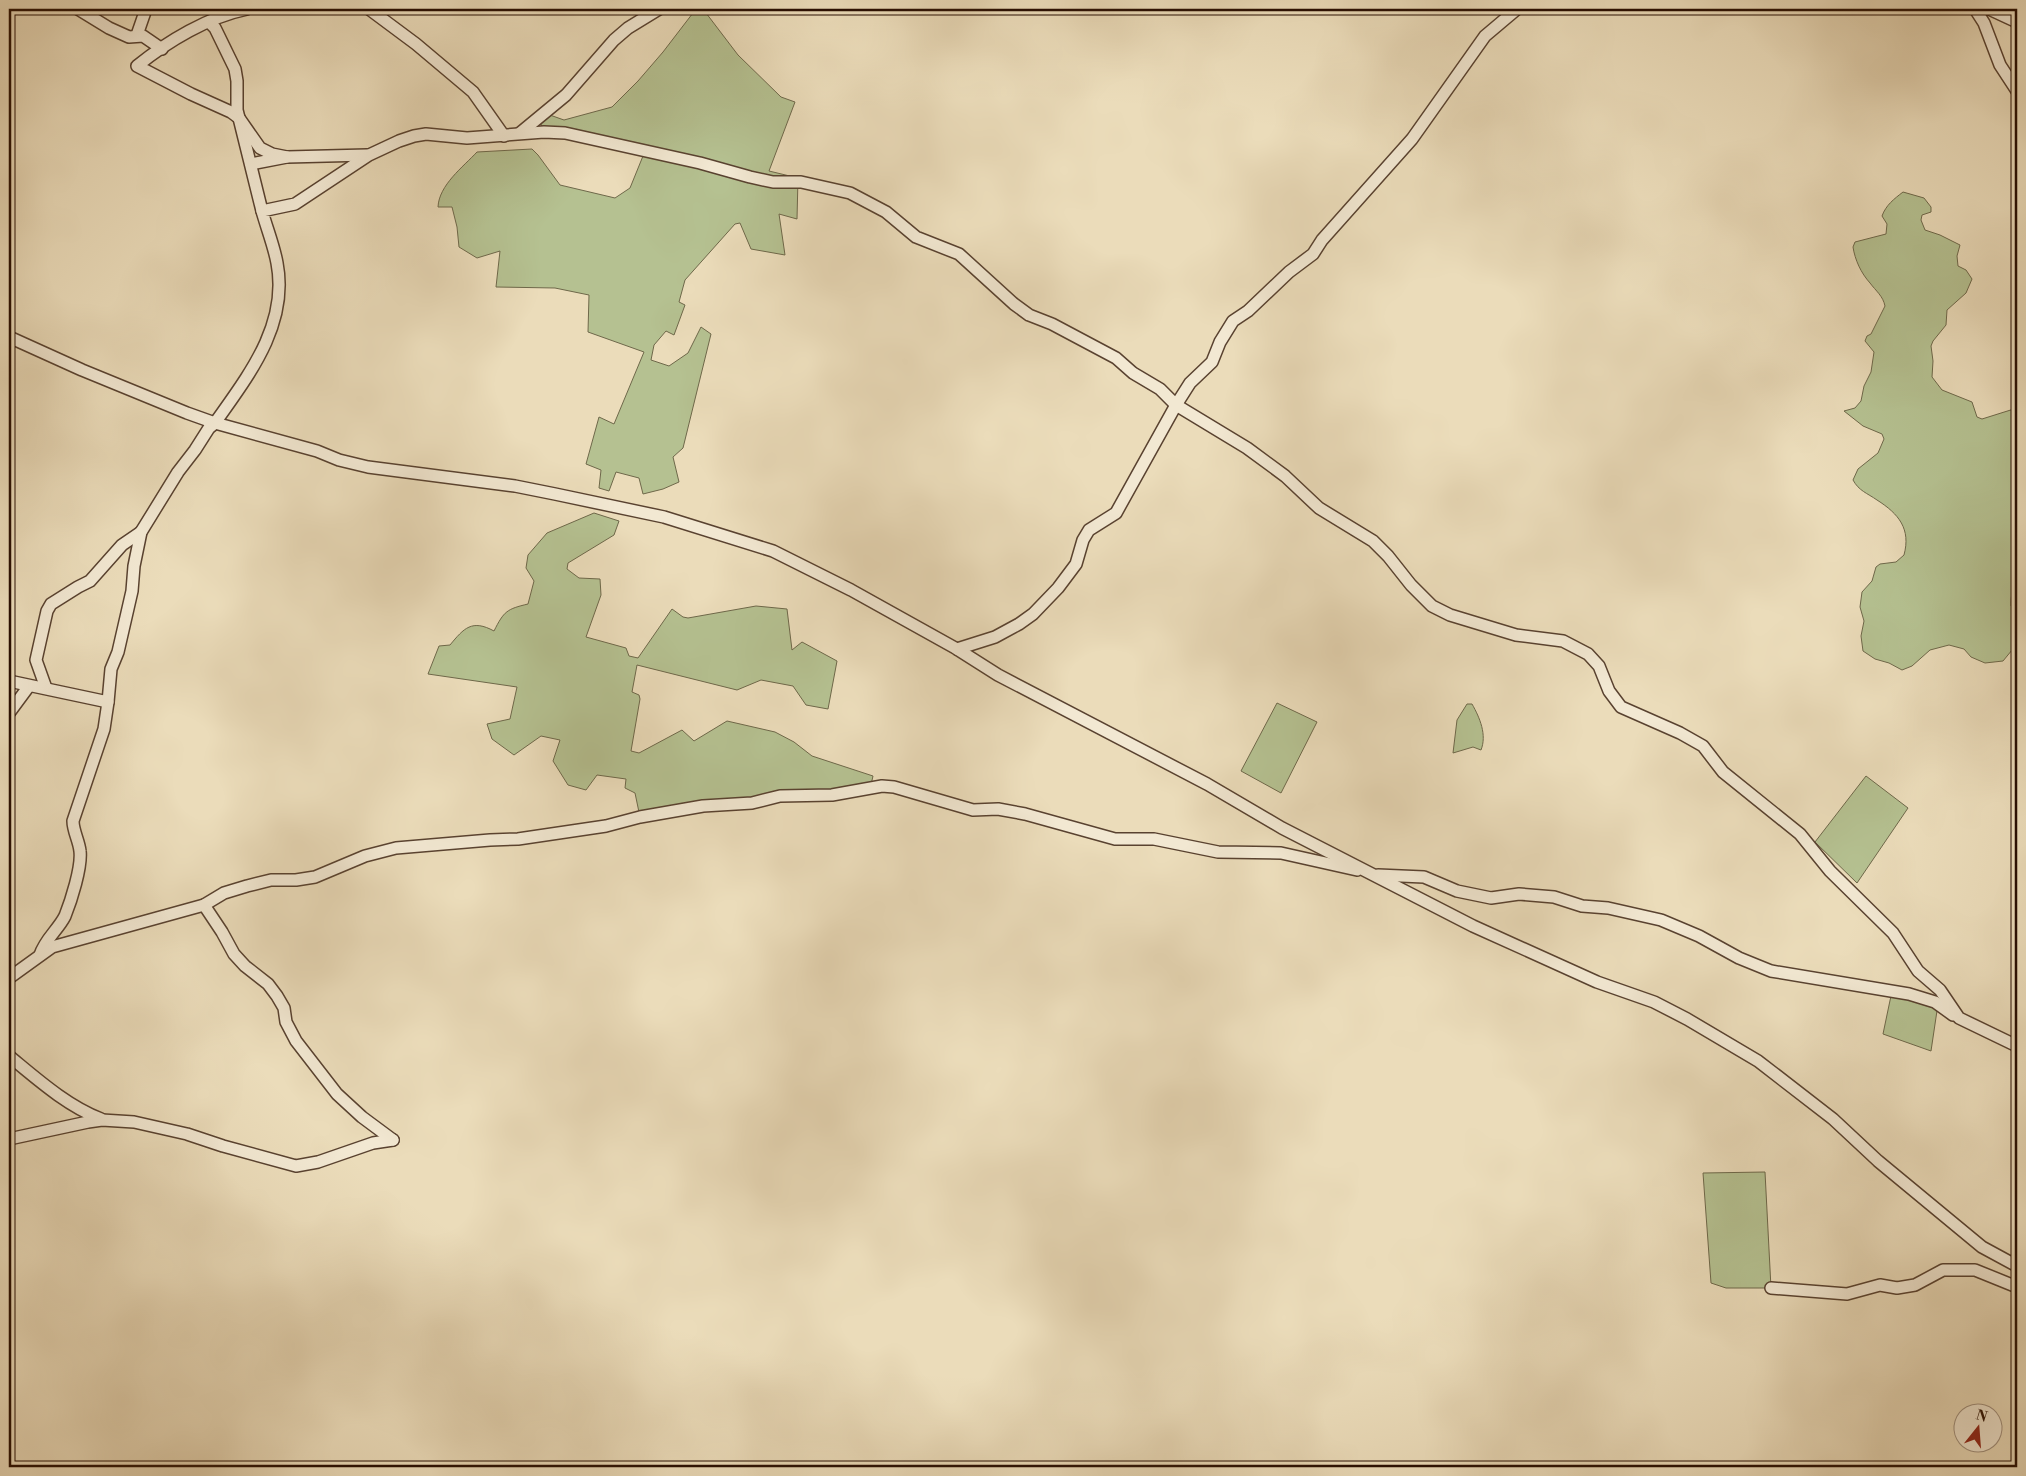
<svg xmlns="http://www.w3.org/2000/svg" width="2026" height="1476" font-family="'Libre Bodoni',serif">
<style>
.green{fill:#b5c191;stroke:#6e684a}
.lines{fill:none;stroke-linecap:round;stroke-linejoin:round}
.minor-casing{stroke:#594230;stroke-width:14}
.minor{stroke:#f2e8d2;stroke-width:11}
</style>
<rect width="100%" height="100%" fill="#ebdcba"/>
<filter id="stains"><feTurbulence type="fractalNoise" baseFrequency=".004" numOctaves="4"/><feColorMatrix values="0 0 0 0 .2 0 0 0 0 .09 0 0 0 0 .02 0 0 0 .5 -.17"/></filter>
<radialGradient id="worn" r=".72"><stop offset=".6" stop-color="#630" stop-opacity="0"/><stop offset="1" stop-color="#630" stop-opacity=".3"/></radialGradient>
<g class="green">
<path d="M 696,9 L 703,9 L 738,55 L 781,97 L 795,102 L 769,171 L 798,178 L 797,219 L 779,214 L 785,255 L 751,249 L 740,223 L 735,224 L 685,280 L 679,302 L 685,305 L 674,335 L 666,331 L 654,345 L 651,360 L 669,366 L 688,353 L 701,327 L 711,334 L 683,448 L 673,457 L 679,482 L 663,489 L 643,494 L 639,478 L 616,472 L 609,491 L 599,488 L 601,470 L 586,464 L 599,417 L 614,424 L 644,352 L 588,332 L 589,295 L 555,288 L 496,287 L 500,251 L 477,258 L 459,247 L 457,227 L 452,207 L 438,207 C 439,185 463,167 477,152 L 532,149 L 538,155 L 560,185 L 615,198 L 630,188 L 643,156 L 573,138 L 544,136 L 540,120 L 547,114 L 564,120 L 612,107 L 638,81 L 663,52 Z"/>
<path d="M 1903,192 L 1924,198 L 1931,207 L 1931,212 L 1922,215 L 1921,220 L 1925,230 L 1940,235 L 1960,245 L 1957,256 L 1958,266 L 1966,270 L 1972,279 L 1966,293 L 1947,310 L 1946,325 L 1933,341 L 1931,346 L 1933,361 L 1932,377 L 1942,390 L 1972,402 L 1977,417 L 1982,419 L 2017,408 L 2017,446 L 2015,448 L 2017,454 L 2017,586 C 2011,590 2011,599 2011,606 L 2017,611 L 2017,644 L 2003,661 L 1985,663 L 1971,657 L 1964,649 L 1949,645 L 1930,650 L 1912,666 L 1902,670 L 1889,663 L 1875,659 L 1863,651 L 1861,636 L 1864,621 L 1860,607 L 1862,592 L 1872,581 L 1876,567 L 1880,564 L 1896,562 L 1904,555 C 1911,529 1899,514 1877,500 C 1867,493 1859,491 1853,480 L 1858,469 L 1878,453 L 1884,439 L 1882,434 L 1863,426 L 1844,411 L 1855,408 L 1861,401 L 1864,386 L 1871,372 L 1874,352 L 1865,341 L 1867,336 L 1871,334 L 1885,306 C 1883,296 1876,291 1870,283 C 1861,273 1855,260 1853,247 L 1855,242 L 1886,234 L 1887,224 L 1882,216 C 1886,205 1894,199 1903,192 Z"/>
<path d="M 594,513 L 619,521 L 614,535 L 568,563 L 567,569 L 579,578 L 600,579 L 601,595 L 586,637 L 626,648 L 629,656 L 638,658 L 672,609 L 683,617 L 688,618 L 756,606 L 787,609 L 792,650 L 802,642 L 837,661 L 828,709 L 806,705 L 793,686 L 761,680 L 737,690 L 637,665 L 632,692 L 639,695 L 640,699 L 631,751 L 639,753 L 682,730 L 694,741 L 727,721 L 775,732 L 794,742 L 812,756 L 873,776 L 870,789 L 640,817 L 635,793 L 625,788 L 626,779 L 597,775 L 586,790 L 568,785 L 553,761 L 560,740 L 541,736 L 514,755 L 492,739 L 487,724 L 510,719 L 517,687 L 428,674 L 439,646 L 450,645 C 464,628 472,619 494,631 C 504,611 507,609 528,604 L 534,581 L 526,568 L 528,555 L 547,533 Z"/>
<path d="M 1277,703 L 1317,722 L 1281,793 L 1241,771 Z"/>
<path d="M 1467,704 L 1472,704 C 1480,718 1487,735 1481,750 L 1473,747 L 1453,753 L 1457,720 Z"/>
<path d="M 1866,776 L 1908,808 L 1857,883 L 1815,842 Z"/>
<path d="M 1892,991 L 1938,1004 L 1931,1051 L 1883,1034 Z"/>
<path d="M 1765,1172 L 1771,1288 L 1726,1288 L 1711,1283 L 1703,1173 Z"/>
</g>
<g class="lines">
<g class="minor-casing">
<g id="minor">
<path d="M 78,9 L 109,28 L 129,37 L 143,36 L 162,49"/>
<path d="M 247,9 C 208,17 168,41 137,66 L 191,94 L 231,112 L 239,118 L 260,148 L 272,154 L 287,157"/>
<path d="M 369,9 L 416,44 L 473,92 L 504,136"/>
<path d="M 1975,9 L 1984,23 L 2000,65 L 2017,91"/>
<path d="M 1989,9 L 2017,22"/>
<path d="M 209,22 L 215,28 L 235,69 L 237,81 L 237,110 L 262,211"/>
<path d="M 137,35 L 146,9"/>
<path d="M 520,133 L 566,95 L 614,40 L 628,28 L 659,9"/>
<path d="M 251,164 L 287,157 L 367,155"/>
<path d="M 9,337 L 82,370 L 187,413 L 215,423 L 317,451 L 339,460 L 368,467 L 515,486 L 555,494 L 664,517 L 773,551 L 851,590 L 957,649 L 998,675 L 1207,784 L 1282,828 L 1473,926 L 1597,982 L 1654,1002 L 1687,1019 L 1758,1061 L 1833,1119 L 1878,1161 L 1982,1247 L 2017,1266"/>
<path d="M 957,649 L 995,637 L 1019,624 L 1033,614 L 1058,588 L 1076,564 L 1083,540 L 1089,530 L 1116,513 L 1176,405 L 1190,383 L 1212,362 L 1220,342 L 1233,321 L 1248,311 L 1289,272 L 1313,254 L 1322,240 L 1412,139 L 1485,36 L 1517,9"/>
<path d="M 9,681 L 108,702"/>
<path d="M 46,688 L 36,660 L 47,611 L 51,604 L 78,587 L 90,581 L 122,545 L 141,532"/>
<path d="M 9,713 L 29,686"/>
<path d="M 1378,875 L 1424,877 L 1457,891 L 1491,898 L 1519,894 L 1554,897 L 1582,906 L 1608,908 L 1661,920 L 1699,936 L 1739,958 L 1771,971 L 1909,994 L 1935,1002 L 1953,1015"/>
<path d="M 204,905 L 222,932 L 234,954 L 245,966 L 268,984 L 277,996 L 284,1008 L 286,1022 L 296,1041 L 337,1094 L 362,1117 L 393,1140"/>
<path d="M 40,955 C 45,939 58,930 65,916 C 71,901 82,867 80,851 C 79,841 73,831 73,821 L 104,729 L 108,702 L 111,669 L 118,652 L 132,591 L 134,566 L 141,532 L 178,472 L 195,450 L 209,428 L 215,423 C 248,376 289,325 277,263 C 274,246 267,229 262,211 L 295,204 L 369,155 L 399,141 L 414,136 L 426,134 L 467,138 L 544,132 L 565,133 L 700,163 L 750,177 L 773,182 L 801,182 L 850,193 L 886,212 L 916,237 L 959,254 L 1014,304 L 1029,315 L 1052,324 L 1116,358 L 1133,373 L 1160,389 L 1176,405 L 1247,448 L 1285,476 L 1319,508 L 1373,541 L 1388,556 L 1411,585 L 1432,606 L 1450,615 L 1516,635 L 1563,641 L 1588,654 L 1599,666 L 1609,691 L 1621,707 L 1680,733 L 1703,746 L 1723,772 L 1800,834 L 1830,871 L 1893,933 L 1918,971 L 1940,990 L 1959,1018 L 2017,1046"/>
<path d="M 9,978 L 52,947 L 204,905 L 224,893 L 247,886 L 271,880 L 296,880 L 315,877 L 365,856 L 396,848 L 490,840 L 518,839 L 606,826 L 640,817 L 703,806 L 752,803 L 780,796 L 832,795 L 882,786 L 894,787 L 973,810 L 998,809 L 1025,814 L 1115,839 L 1154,839 L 1218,852 L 1281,853 L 1357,870"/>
<path d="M 9,1056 C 37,1079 67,1106 101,1119"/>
<path d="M 9,1139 L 88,1122 L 102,1120 L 134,1122 L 187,1134 L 223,1146 L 296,1166 L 318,1162 L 373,1143 L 393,1140"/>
<path d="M 1771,1288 L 1847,1294 L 1880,1285 L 1897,1288 L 1915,1285 L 1943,1270 L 1975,1270 L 2017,1287"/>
</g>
</g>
<use href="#minor" class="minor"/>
</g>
<rect width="2026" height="1476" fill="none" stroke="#ebdcba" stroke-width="30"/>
<rect x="10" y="10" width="2006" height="1456" fill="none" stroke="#280e02" stroke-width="2.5"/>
<rect x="15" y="15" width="1996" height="1446" fill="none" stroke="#280e02"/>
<g transform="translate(1978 1428) rotate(17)"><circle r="24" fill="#f2e8d2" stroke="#a1917f"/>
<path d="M0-4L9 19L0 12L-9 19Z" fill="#8f2418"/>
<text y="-8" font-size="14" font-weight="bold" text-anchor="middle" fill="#280e02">N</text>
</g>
<rect width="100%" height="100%" filter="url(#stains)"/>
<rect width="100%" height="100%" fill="url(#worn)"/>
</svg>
